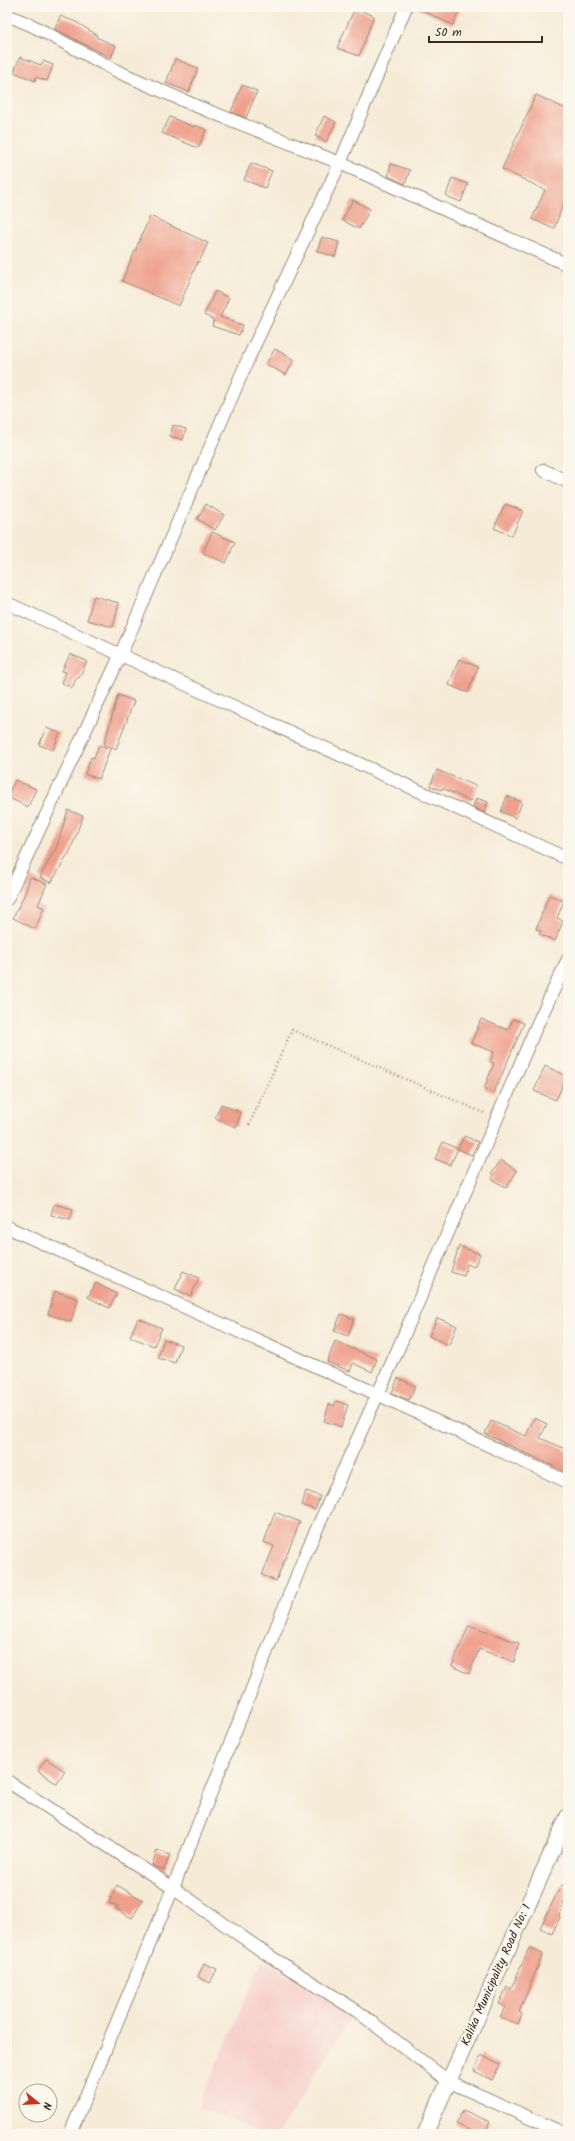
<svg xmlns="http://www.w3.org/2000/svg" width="575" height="2141" font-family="Kalam,sans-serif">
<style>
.built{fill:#f7d0cd}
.building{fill:#efa08d}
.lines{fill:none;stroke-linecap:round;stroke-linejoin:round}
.minor-casing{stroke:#988a7a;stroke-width:14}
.tertiary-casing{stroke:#988a7a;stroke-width:17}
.path{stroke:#988a7a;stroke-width:2.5;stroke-dasharray:1 3;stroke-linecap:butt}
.minor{stroke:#fff;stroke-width:12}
.tertiary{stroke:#fff;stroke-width:15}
.labels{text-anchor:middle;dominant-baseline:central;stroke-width:4;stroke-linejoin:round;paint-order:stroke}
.street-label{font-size:12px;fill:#3b2a1e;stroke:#fbf7ec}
</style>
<rect width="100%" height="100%" fill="#fbf7ec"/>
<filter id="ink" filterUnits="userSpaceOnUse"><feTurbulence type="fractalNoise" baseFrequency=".025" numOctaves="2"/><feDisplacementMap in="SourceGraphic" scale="8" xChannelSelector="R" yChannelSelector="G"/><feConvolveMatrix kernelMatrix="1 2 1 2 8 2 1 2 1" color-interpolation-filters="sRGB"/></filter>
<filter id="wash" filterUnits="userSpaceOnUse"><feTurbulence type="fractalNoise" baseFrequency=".012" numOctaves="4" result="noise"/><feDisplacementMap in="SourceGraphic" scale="16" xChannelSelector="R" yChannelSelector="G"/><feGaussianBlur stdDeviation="0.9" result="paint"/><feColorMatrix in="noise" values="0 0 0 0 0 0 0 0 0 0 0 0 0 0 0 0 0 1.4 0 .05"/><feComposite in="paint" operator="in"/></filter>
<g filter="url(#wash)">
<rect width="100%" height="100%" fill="#f6ebd7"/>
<g class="built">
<path d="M 467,1620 L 522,1643 L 513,1665 L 481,1651 L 470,1677 L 447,1667 Z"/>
<path d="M 263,1959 L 352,2015 L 278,2134 L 263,2134 L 198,2107 Z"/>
</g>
<g id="blocks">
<g class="building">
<path d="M 415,7 L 453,7 L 460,10 L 453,25 Z"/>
<path d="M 355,8 L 374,16 L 359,56 L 337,48 Z"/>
<path d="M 60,16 L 76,22 L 97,35 L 96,37 L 116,46 L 111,58 L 55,29 Z"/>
<path d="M 20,57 L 41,65 L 43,61 L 53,65 L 47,81 L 36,77 L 35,81 L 14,72 Z"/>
<path d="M 175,59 L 198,68 L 189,92 L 166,83 Z"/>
<path d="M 242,85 L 257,91 L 246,118 L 231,112 Z"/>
<path d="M 536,95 L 568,110 L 568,192 L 554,229 L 532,219 L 545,190 L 502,169 Z"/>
<path d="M 324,116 L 336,122 L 326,142 L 315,136 Z"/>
<path d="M 170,117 L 194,127 L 195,125 L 206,130 L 198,148 L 162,133 Z"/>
<path d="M 251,163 L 272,171 L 265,188 L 244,180 Z"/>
<path d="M 391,164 L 410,170 L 405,184 L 388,176 Z"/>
<path d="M 452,178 L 468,184 L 461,202 L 446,196 Z"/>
<path d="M 353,200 L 370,209 L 359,229 L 342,220 Z"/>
<path d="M 150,216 L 208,243 L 199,262 L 198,261 L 179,306 L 122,281 Z"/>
<path d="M 322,237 L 339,242 L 335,257 L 317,251 Z"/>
<path d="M 215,291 L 229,298 L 220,317 L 243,325 L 239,335 L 212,326 L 214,320 L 204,315 Z"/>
<path d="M 275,349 L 294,360 L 286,375 L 266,364 Z"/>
<path d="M 173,425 L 186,429 L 183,440 L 170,436 Z"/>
<path d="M 206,504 L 224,515 L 215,530 L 197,519 Z"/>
<path d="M 505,504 L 523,511 L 512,536 L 494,528 Z"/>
<path d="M 212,532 L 235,542 L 226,563 L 203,553 Z"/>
<path d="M 94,596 L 119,603 L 113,627 L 87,620 Z"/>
<path d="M 70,654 L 87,661 L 79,678 L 77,677 L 72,688 L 62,683 L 66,672 L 62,671 Z"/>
<path d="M 459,659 L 478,667 L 468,693 L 449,685 Z"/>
<path d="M 118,695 L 134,701 L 116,749 L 104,745 Z"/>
<path d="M 46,728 L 60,733 L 53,750 L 39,745 Z"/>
<path d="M 99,745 L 110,749 L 99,779 L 85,774 L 91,757 L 94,758 Z"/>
<path d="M 437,770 L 476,786 L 470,801 L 442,788 L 441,790 L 430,786 Z"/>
<path d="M 15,780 L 36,789 L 28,807 L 7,797 Z"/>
<path d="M 507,796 L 522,802 L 516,818 L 501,812 Z"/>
<path d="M 476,798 L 488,802 L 484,813 L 473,807 Z"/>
<path d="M 68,810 L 83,816 L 70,851 L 51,883 L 40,877 L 57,846 Z"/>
<path d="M 30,877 L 47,884 L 38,905 L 44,908 L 35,929 L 13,918 L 26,891 Z"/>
<path d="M 549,895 L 564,901 L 557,918 L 563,921 L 555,941 L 539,934 L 541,931 L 536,929 Z"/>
<path d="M 481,1019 L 508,1030 L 513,1019 L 524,1023 L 494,1093 L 484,1089 L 494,1063 L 490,1062 L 494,1052 L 471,1043 Z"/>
<path d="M 545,1066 L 567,1076 L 556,1100 L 534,1091 Z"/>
<path d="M 221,1104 L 241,1113 L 236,1127 L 215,1118 Z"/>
<path d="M 464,1136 L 478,1142 L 472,1155 L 458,1149 Z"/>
<path d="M 443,1142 L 458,1149 L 450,1165 L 435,1159 Z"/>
<path d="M 501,1160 L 517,1171 L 506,1188 L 492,1179 L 494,1175 L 492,1173 Z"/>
<path d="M 54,1204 L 73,1209 L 70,1220 L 51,1215 Z"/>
<path d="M 459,1246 L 480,1254 L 474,1267 L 467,1264 L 464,1276 L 451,1272 Z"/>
<path d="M 183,1271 L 199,1278 L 191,1296 L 175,1289 Z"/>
<path d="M 96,1283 L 117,1294 L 109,1308 L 88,1297 Z"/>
<path d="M 55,1291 L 78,1299 L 71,1322 L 48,1314 Z"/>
<path d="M 341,1314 L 354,1319 L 348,1336 L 334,1331 Z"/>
<path d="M 138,1318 L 162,1328 L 154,1346 L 130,1337 Z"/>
<path d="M 437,1318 L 457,1326 L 449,1345 L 429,1336 Z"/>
<path d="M 164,1339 L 181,1345 L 175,1363 L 158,1358 Z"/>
<path d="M 335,1341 L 377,1359 L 372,1372 L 353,1363 L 350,1371 L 327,1362 Z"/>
<path d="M 398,1378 L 415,1386 L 409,1400 L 392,1393 Z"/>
<path d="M 336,1401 L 348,1405 L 341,1427 L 324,1421 L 329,1404 L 334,1406 Z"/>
<path d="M 534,1418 L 547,1424 L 540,1438 L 568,1450 L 568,1473 L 485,1434 L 491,1421 L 526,1436 Z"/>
<path d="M 306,1491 L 320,1496 L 315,1510 L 302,1505 Z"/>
<path d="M 275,1512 L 300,1522 L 276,1581 L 262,1575 L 274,1546 L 264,1542 Z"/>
<path d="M 469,1625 L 519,1643 L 514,1662 L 479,1649 L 469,1674 L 452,1666 Z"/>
<path d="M 46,1759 L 65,1771 L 57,1784 L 38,1771 Z"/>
<path d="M 157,1850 L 170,1855 L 164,1870 L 152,1865 Z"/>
<path d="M 117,1885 L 143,1900 L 132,1918 L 116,1909 L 118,1906 L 109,1903 Z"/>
<path d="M 561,1885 L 568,1888 L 568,1892 L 559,1916 L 560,1917 L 552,1934 L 540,1928 Z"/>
<path d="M 529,1948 L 543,1954 L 519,2012 L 522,2014 L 518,2024 L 500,2017 L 505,2007 L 499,2004 L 507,1987 L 511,1989 Z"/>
<path d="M 204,1963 L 217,1969 L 210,1983 L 198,1977 Z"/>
<path d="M 481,2055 L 500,2065 L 492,2080 L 474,2071 Z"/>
<path d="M 463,2110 L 490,2122 L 484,2134 L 478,2134 L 456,2124 Z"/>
</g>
</g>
</g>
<g filter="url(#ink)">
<use href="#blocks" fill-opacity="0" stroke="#988a7a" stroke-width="1"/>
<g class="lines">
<g class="minor-casing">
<g id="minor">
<path d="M 7,15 L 33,26 L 119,72 L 196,106 L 340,163 L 568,265"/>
<path d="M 543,470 L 568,482"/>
<path d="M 7,603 L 568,859"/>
<path d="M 7,899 L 120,656 L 249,357 L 340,163 L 406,7"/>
<path d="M 7,1227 L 377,1394 L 568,1482"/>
<path d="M 7,1781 L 173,1888 L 268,1955 L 357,2011 L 448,2081 L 565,2134"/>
<path d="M 70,2134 L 173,1888 L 305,1555 L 395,1356 L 537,1025 L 568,959"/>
</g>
</g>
<g class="tertiary-casing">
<path id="tertiary" d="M 425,2134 L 568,1816"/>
</g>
<path class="path" d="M 249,1125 L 292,1030 L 484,1113"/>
<use href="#minor" class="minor"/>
<use href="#tertiary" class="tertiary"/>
</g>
</g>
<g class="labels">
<g class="street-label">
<text transform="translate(496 1975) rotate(-66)">Kalika Municipality Road No: 1</text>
</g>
</g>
<rect width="575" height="2141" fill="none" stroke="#fbf7ec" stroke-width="24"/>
<g transform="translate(38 2103) rotate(108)"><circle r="19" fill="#fbf7ec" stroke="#aea59a"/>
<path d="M0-3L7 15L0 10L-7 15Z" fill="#c8321e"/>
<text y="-6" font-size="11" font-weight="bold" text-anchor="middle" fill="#3b2a1e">N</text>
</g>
<path d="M429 36v6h113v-6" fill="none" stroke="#3b2a1e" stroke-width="2"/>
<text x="435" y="36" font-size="12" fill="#3b2a1e" stroke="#fbf7ec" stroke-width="3" paint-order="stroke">50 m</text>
</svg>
